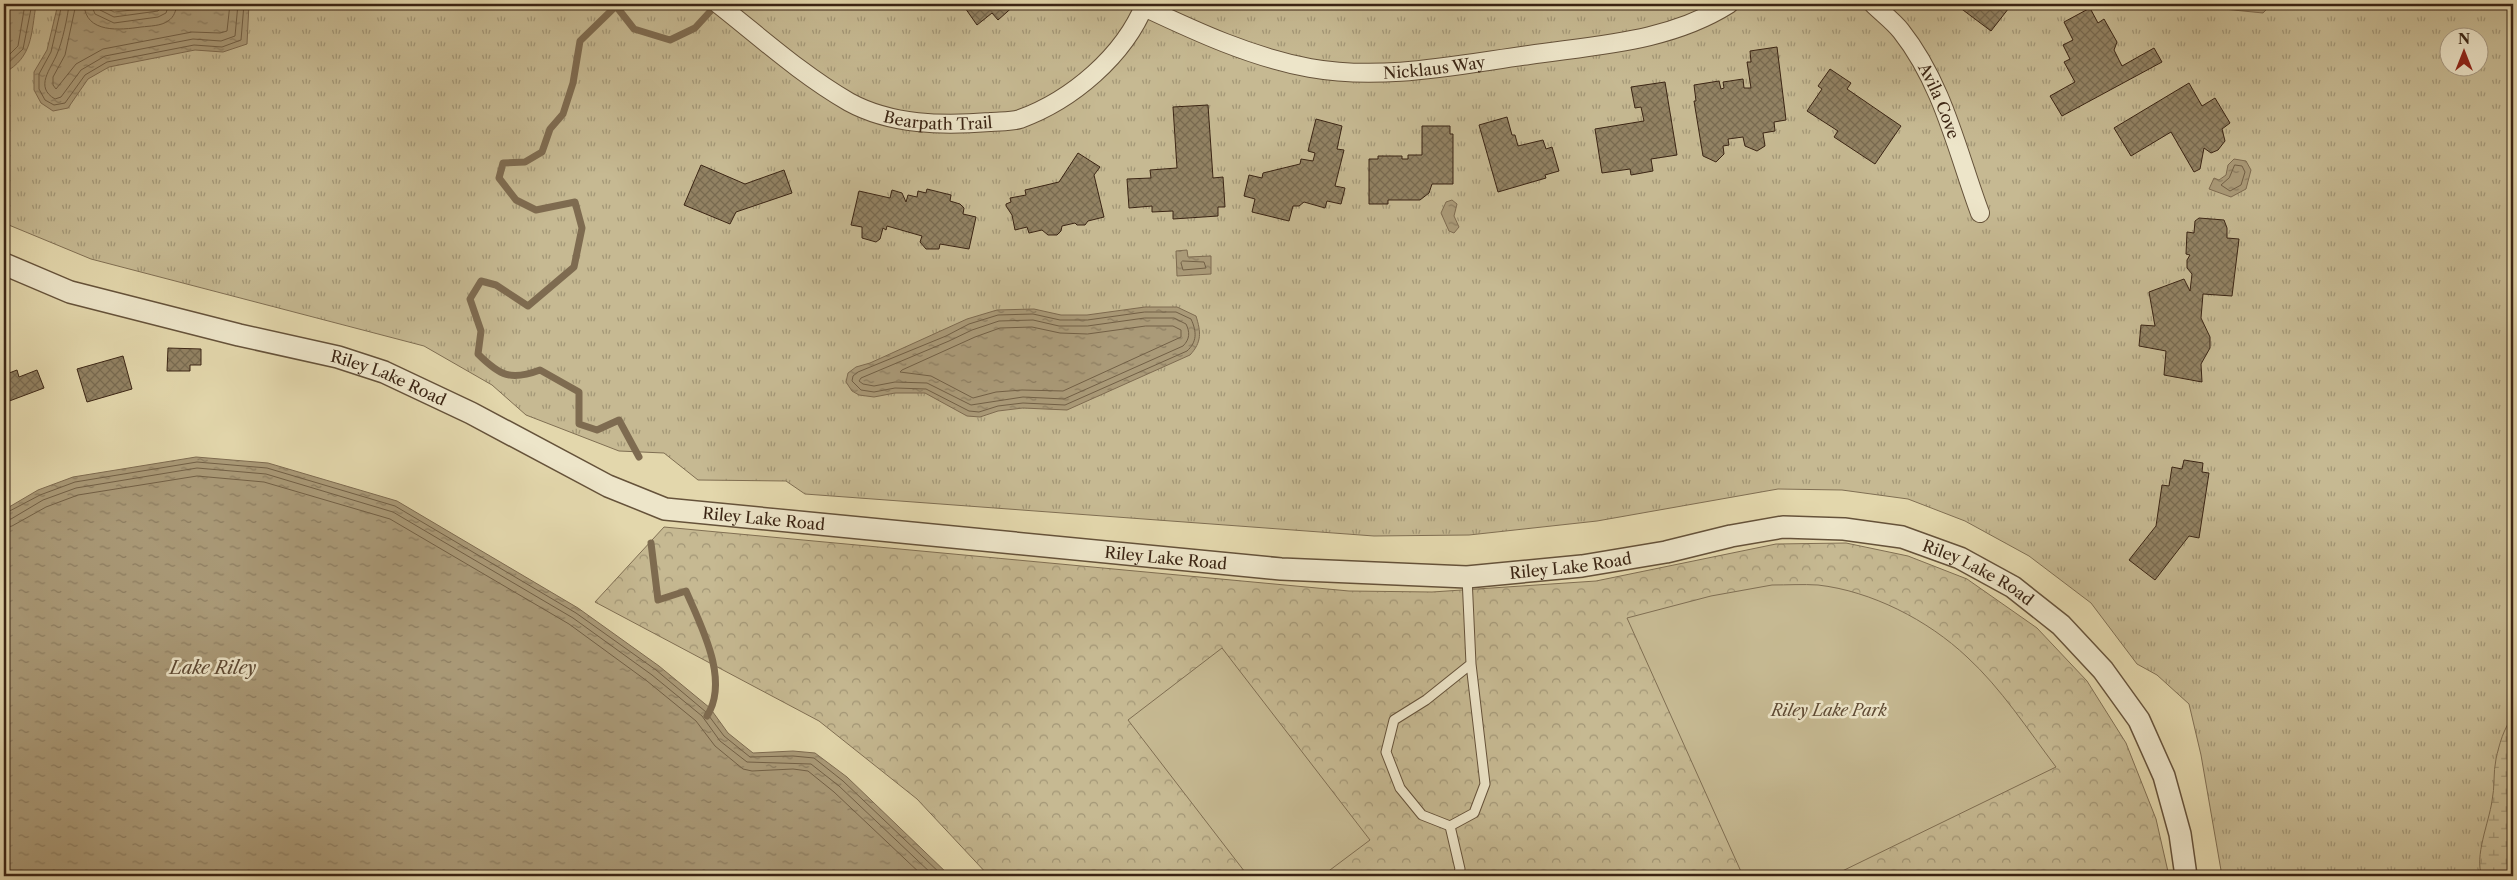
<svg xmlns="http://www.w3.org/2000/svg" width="2517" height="880" font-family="'Libre Caslon Text',serif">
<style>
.grass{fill:url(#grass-tufts);stroke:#806f53;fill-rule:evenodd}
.forest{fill:url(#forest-crowns);stroke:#806f53}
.wetland{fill:url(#wetland-marsh);stroke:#806f53}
.pitch{fill:#c6b992;stroke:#806f53}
.water{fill:url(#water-ripples);stroke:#7e6b50}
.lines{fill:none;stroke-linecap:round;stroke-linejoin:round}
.shore{stroke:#726046;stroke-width:1}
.stream{stroke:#7e6b50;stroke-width:7}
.building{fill:url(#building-cross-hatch);stroke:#3b2514}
.service-casing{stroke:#65523a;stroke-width:11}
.minor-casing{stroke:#65523a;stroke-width:20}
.tertiary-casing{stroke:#65523a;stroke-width:24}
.service{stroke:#ede5c9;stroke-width:9}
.minor{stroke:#ede5c9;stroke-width:18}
.tertiary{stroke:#ede5c9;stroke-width:21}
.labels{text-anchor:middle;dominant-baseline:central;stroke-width:5;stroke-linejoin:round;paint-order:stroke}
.street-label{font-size:16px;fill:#3b2514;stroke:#ede5c9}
.park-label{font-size:16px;font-style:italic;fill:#5e4a34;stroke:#ede5c9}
.water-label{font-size:18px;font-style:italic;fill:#5c4832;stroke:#ede5c9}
</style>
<defs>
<pattern id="grass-tufts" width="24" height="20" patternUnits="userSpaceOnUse" patternTransform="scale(1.25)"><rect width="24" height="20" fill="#c6b992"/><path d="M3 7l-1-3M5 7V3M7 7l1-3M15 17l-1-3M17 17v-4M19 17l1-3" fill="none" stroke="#a29676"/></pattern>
<pattern id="forest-crowns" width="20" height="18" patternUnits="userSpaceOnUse" patternTransform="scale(1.25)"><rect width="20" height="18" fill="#c6b992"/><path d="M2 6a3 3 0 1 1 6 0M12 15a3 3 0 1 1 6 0" fill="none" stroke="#a29676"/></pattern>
<pattern id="wetland-marsh" width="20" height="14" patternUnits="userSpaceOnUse" patternTransform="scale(1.25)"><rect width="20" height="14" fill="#c6b992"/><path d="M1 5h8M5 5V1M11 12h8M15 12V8" fill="none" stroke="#a29676"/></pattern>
<pattern id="water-ripples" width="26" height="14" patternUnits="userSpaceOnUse" patternTransform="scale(1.25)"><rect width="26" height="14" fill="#aa9a78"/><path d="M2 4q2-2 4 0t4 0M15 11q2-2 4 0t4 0" fill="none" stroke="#8c7d61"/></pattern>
<pattern id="building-cross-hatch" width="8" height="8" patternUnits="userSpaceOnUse" patternTransform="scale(1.25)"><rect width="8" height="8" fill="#928263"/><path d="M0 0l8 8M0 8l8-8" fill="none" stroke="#786a50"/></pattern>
</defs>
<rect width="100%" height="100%" fill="#e3d7ac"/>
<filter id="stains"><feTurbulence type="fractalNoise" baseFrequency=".004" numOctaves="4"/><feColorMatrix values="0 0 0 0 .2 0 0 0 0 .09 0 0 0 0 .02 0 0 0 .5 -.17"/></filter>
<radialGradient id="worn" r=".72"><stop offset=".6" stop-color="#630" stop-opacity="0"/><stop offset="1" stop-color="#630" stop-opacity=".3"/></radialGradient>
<path class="grass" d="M 4,4 L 2513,4 L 2513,876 L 2222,876 L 2201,755 L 2189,704 L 2157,675 L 2137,664 L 2091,603 L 2029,556 L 1965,521 L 1908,499 L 1842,490 L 1778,489 L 1597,521 L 1469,535 L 1374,536 L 805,494 L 786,481 L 698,480 L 664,453 L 619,451 L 526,415 L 492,385 L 424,346 L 91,259 L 4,223 ZM 2450,38 L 2480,38 L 2480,68 L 2450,68 Z"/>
<path class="forest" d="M 664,527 L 1349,591 L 1432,592 L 1596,581 L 1776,544 L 1846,543 L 1908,556 L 1967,579 L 2037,628 L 2087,681 L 2126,743 L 2156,819 L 2169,876 L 989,876 L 917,799 L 819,721 L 595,602 Z"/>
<path class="wetland" d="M 2513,717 L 2513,876 L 2482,876 C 2474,857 2489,822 2492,801 C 2495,787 2493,773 2496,759 C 2499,745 2504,727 2513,717 Z"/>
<g class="pitch">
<path d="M 1772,585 C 1787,585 1803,584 1818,585 C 1871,591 1928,620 1967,657 C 2001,688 2028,730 2056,767 L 1832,876 L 1743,876 L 1627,618 L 1711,596 Z"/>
<path d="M 1222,648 L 1370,840 L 1322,876 L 1248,876 L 1128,720 Z"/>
</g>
<g class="water">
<path d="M 4,4 L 36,5 C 31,34 33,57 4,73 Z"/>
<path d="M 58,4 L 99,4 L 114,12 L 188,4 L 249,4 L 247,44 L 223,52 L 195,50 L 109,67 L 88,79 L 68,108 L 53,111 L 41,103 L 34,90 L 34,72 L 47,50 Z"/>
<path d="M 2200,4 L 2272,4 L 2263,13 L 2204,7 Z"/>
<path d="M 2234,159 L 2246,161 L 2251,170 L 2246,189 L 2231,197 L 2209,189 L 2214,178 L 2219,180 L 2226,175 L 2228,165 Z"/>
<path d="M 1452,200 L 1457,204 L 1454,216 L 1459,227 L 1454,233 L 1449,231 L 1441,213 L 1446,202 Z"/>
<path d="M 1187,250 L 1188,257 L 1211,256 L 1211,274 L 1177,276 L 1176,251 Z"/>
<path d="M 1145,307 L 1177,307 L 1196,316 C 1201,332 1202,342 1190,355 L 1067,410 L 1023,408 L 998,411 L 980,417 L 967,416 L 925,393 L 895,393 L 874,397 L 859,395 L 852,391 L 846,382 L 848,373 L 856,367 L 870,363 L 967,319 L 997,310 L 1034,309 L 1061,315 L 1087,315 Z"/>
<path d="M 196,457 L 268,463 L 397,501 L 578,608 L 659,666 L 710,708 L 728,733 L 753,753 L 793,751 L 815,753 L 847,777 L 950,876 L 4,876 L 4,510 L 38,490 L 73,477 Z"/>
</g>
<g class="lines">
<g class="shore">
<path d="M 62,4 L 51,52 L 39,74 L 39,89 L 45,100 L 54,105 L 65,103 L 85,75 L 107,62 L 194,45 L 222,47 L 241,40 L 244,4"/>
<path d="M 69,4 C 68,16 62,43 57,54 C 51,69 34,87 55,99 L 61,97 L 81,70 L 105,56 L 193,39 L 221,41 L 235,36 L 238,4"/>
<path d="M 76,4 L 65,55 L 53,77 L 53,85 L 56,89 L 76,64 L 103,49 L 192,32 L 220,33 L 227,31 L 230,4"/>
<path d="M 84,4 C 85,34 121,30 141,27 C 150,26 161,26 168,21 C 174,17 176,11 177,4"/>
<path d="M 91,4 L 95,14 L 114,23 L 158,17 L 166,13 L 169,4"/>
<path d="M 98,4 L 100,10 L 114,17 L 158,11 L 163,4"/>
<path d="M 4,60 L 18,46 L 25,4"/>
<path d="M 4,67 L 23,49 L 32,4"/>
<path d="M 2235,165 L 2242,166 L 2245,172 L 2241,185 L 2230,191 L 2221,185 L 2229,178 Z"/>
<path d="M 1183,261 L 1204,262 L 1206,268 L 1183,270 L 1181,263 Z"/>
<path d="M 1145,312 L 1176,312 L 1191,319 C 1197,332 1197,342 1187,351 L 1065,405 L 1023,403 L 998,406 L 979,412 L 969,411 L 926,389 L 895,388 L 874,392 L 861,390 L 852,381 L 853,376 L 858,372 L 946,336 L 969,324 L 998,315 L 1033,314 L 1060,320 L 1087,320 Z"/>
<path d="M 1145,318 L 1174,318 L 1186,324 C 1190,332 1190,339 1183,346 L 1064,399 L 1023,397 L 971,405 L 927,383 L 895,382 L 874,386 L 863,384 L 859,381 L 861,378 L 949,341 L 972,330 L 999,321 L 1033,320 L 1059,326 L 1087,326 Z"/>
<path d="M 1146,326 L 1173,326 L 1181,330 L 1181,337 L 1063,391 L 1022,390 L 996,392 L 973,398 L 931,376 L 900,372 L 902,370 L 975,337 L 1000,328 L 1032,327 L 1060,333 L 1087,334 Z"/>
<path d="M 4,514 L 40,495 L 75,482 L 197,462 L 267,468 L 395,506 L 576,613 L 656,670 L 706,712 L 724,736 L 750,757 L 793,756 L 814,758 L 843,781 L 943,876"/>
<path d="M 4,520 L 11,519 L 43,500 L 76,488 L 197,468 L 266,474 L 393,512 L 573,618 L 652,675 L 702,716 L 720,741 L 747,762 L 811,764 L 839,786 L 934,876"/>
<path d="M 4,528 L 12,526 L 46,507 L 78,495 L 197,476 L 264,482 L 390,519 L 569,624 L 647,681 L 696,721 L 715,746 L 743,769 L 752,771 L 793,769 L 808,771 L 834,792 L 923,876"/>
</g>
<g class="stream">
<path d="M 639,457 L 619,420 L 597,430 L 579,424 L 579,392 L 540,370 C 511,381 500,376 478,354 L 481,331 L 470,299 L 481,281 L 496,285 L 528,306 L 574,267 L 582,228 L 575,202 L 536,210 L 516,200 L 499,178 L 503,163 L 525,162 L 542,152 L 550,129 L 563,114 L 573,83 L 580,41 L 616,6 L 634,29 L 670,40 L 695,28 L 717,4"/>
<path d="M 651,543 L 658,600 L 686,591 C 701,626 730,680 707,716"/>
</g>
</g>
<g class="building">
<path d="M 965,4 L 1016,4 L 998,20 L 992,13 L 977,25 L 963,5 Z"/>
<path d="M 1955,4 L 2012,4 L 1991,31 Z"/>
<path d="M 2090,8 L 2098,23 L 2104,19 L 2117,42 L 2114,50 L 2122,66 L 2154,48 L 2162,62 L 2062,116 L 2050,96 L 2075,82 L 2064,62 L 2070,59 L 2063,45 L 2073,40 L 2064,22 Z"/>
<path d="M 1777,47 L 1786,120 L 1774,122 L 1775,131 L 1763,133 L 1765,146 L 1757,151 L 1745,146 L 1743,137 L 1728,139 L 1729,145 L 1723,146 L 1724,154 L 1716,162 L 1703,156 L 1694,101 L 1696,101 L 1694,85 L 1719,81 L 1721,89 L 1724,88 L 1723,82 L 1743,79 L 1744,88 L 1751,88 L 1747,62 L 1751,62 L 1750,51 Z"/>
<path d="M 1830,69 L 1851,83 L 1847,89 L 1901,126 L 1875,164 L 1834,137 L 1838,131 L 1807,111 L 1822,89 L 1818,86 Z"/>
<path d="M 1665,82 L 1677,155 L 1651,159 L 1653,171 L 1631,175 L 1630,169 L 1602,173 L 1595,129 L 1644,121 L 1641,107 L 1635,108 L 1631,87 Z"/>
<path d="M 2189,83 L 2202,106 L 2215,98 L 2230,123 L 2222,129 L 2225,141 L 2218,150 L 2211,153 L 2204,148 L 2200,169 L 2194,172 L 2171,132 L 2131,156 L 2114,128 Z"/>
<path d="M 1208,105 L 1213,178 L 1223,177 L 1225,207 L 1218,207 L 1218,216 L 1173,219 L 1173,211 L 1152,212 L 1152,206 L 1129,208 L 1127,179 L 1151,178 L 1150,170 L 1177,168 L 1173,107 Z"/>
<path d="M 1507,117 L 1512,135 L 1515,135 L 1518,146 L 1543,140 L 1546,149 L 1552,147 L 1559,171 L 1545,175 L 1546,178 L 1498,192 L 1479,125 Z"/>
<path d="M 1316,119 L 1342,126 L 1337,149 L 1344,150 L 1335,186 L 1345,188 L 1341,204 L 1327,201 L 1325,208 L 1304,202 L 1299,206 L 1293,206 L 1289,221 L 1252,212 L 1255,199 L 1244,196 L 1249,175 L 1262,178 L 1263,173 L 1300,164 L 1301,159 L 1313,161 L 1315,153 L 1308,151 Z"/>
<path d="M 1422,126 L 1450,126 L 1450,134 L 1453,134 L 1453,184 L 1432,184 L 1429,193 L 1420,200 L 1388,200 L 1388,204 L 1369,204 L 1369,159 L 1378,159 L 1378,156 L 1402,156 L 1402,159 L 1408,159 L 1408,155 L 1422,155 Z"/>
<path d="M 1078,153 L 1100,167 L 1094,175 L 1104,217 L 1088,221 L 1085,225 L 1077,225 L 1075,223 L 1062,226 L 1061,231 L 1057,235 L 1048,235 L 1042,230 L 1029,233 L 1027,227 L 1015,230 L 1012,215 L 1006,206 L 1006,204 L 1011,202 L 1010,198 L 1026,195 L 1025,190 L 1059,182 Z"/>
<path d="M 701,165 L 745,184 L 784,170 L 792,193 L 736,212 L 730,224 L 684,205 Z"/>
<path d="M 927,189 L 951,195 L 950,201 L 960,204 L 964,208 L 963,214 L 976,217 L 969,249 L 940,244 L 939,249 L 926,249 L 920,242 L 922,236 L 887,226 L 886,230 L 883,228 L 880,239 L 876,242 L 862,238 L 862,227 L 851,225 L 859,191 L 890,198 L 892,190 L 902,193 L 906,202 L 908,195 L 917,197 L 918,191 L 926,193 Z"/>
<path d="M 2199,218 L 2224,220 L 2227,228 L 2227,238 L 2239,239 L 2232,296 L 2203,294 L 2201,318 L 2210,337 L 2210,348 L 2201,364 L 2202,382 L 2164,375 L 2166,351 L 2139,346 L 2141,325 L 2155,326 L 2149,292 L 2184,279 L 2190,291 L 2192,274 L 2187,268 L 2187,260 L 2190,255 L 2186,254 L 2187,232 L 2194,233 L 2195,221 Z"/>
<path d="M 168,348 L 201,349 L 201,365 L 190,365 L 190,371 L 167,371 Z"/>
<path d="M 123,356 L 132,389 L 87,402 L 77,369 Z"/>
<path d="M 17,370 L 19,377 L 37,370 L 44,388 L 4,403 L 4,375 Z"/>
<path d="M 2184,460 L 2203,463 L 2202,472 L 2209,473 L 2199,538 L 2189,536 L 2155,580 L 2129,560 L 2156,526 L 2162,485 L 2169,486 L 2172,467 L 2182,469 Z"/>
</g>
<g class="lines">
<g class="service-casing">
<g id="service">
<path d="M 1467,577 L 1471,664 L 1426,700 L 1394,720 L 1386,752 L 1400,788 L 1422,815 L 1450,826 L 1474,813 L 1485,784 L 1471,664"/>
<path d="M 1450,826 L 1460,869 L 1458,876"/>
</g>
</g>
<g class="minor-casing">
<g id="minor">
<path id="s1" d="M 718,4 C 760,37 802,75 849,102 C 891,125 943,126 990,122 C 999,121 1011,122 1020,119 C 1072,100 1124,56 1145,4"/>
<path id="s2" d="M 1873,4 C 1882,13 1893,21 1901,31 C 1943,84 1957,151 1980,213"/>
<path id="s3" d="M 1144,7 C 1197,32 1251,57 1310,68 C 1383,81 1456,65 1529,55 C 1597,45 1669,42 1729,4"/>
</g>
</g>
<g class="tertiary-casing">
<g id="tertiary">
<path id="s4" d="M 4,264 L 70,292 L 239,335 L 338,357 L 384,372 L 471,413 L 608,486 L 665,509 L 1281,569 L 1467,577 L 1582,566 L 1666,552 L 1731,536 L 1783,527 L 1844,529 L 1902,537 L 1960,558 L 2013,587 L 2061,625 L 2103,670 L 2139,720 L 2164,776 L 2180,834 L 2186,876"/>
</g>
</g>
<use href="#service" class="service"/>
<use href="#minor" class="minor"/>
<use href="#tertiary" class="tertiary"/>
</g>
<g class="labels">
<g class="street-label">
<text stroke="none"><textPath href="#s3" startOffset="302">Nicklaus Way</textPath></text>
<text stroke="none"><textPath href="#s2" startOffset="119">Avila Cove</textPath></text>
<text stroke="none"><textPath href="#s1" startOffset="256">Bearpath Trail</textPath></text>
<text stroke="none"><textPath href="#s4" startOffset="402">Riley Lake Road</textPath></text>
<text stroke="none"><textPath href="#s4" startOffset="808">Riley Lake Road</textPath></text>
<text stroke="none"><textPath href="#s4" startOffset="1212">Riley Lake Road</textPath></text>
<text stroke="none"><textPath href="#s4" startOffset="1618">Riley Lake Road</textPath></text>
<text stroke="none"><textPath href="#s4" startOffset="2038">Riley Lake Road</textPath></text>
</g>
<g class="park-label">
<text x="1829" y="710">Riley Lake Park</text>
</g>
<g class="water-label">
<text x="213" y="668">Lake Riley</text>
</g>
</g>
<rect width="2517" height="880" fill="none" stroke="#e3d7ac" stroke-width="20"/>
<rect x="5" y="5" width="2507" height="870" fill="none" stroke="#3b2514" stroke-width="2.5"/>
<rect x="10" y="10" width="2497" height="860" fill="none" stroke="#3b2514"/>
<g transform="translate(2464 52)"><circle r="24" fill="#ede5c9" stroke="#a69881"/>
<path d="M0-4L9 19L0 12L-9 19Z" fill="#8f2418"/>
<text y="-8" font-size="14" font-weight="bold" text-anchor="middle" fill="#3b2514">N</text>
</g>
<rect width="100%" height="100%" filter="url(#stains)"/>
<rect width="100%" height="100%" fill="url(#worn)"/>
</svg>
